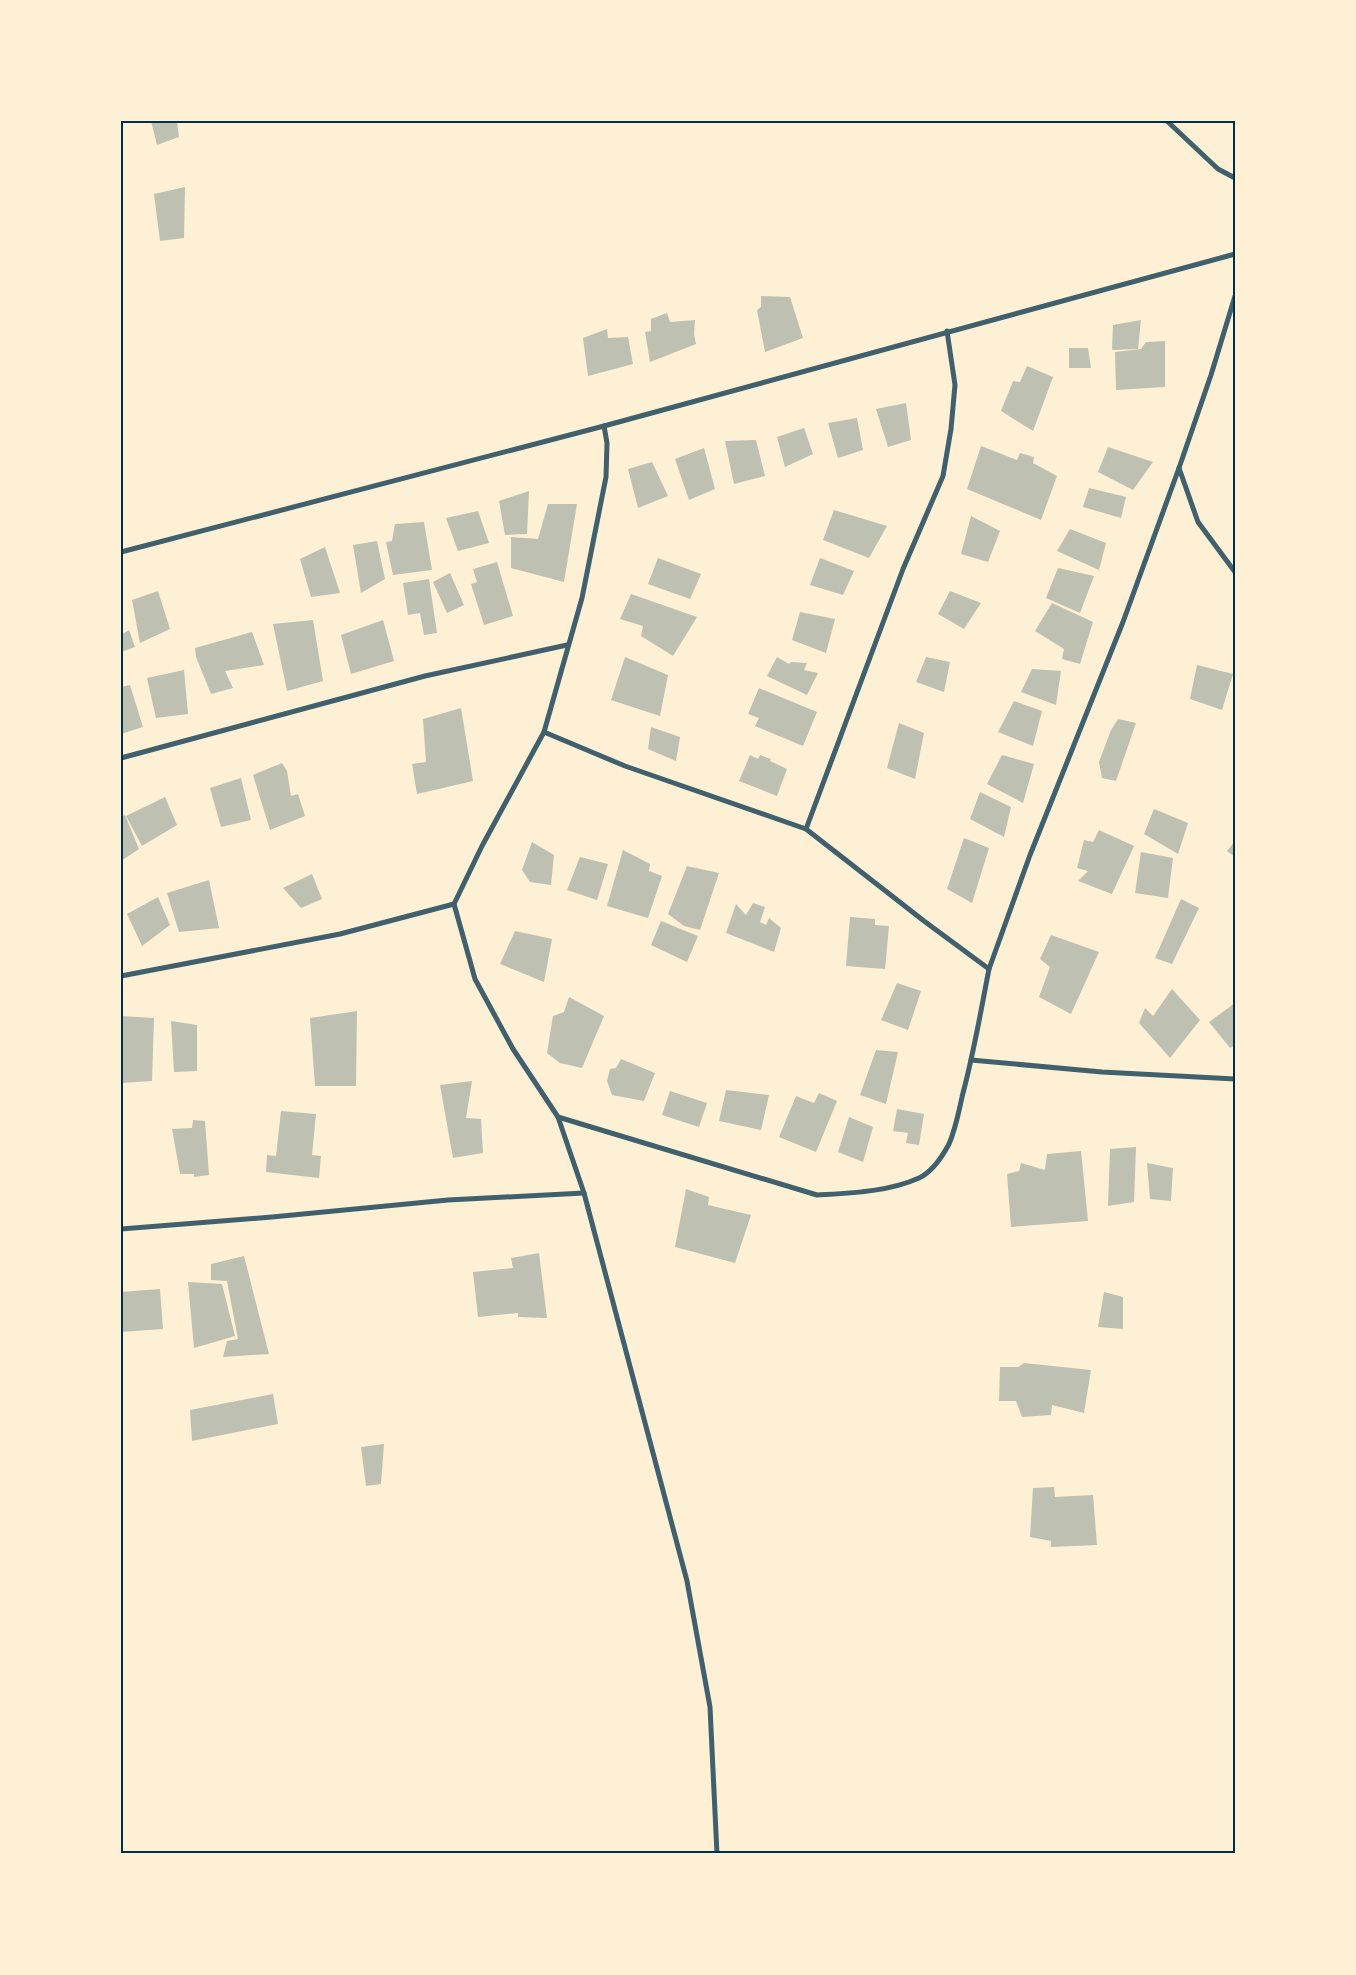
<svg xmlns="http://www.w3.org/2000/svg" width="1356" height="1975" font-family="'Source Sans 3',sans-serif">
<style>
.building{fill:#bec0b2}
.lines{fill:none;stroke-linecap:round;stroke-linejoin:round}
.minor{stroke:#3f606c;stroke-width:5}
.neatline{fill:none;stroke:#003049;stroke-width:2}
</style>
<rect width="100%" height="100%" fill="#fdf0d5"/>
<g class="building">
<path d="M 151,121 L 177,121 L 179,137 L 157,145 Z"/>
<path d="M 185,187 L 184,238 L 160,241 L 154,194 Z"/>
<path d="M 761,296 L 790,297 L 803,338 L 765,352 L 757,310 L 761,307 Z"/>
<path d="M 667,313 L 670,322 L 695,320 L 694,334 L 696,344 L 650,362 L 645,332 L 651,331 L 651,319 Z"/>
<path d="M 1141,320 L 1138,349 L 1112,350 L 1113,325 Z"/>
<path d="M 607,329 L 608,338 L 628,337 L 633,364 L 588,376 L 583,338 Z"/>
<path d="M 1165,341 L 1165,387 L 1116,390 L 1115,352 L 1141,349 L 1146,342 Z"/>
<path d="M 1069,348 L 1088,348 L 1091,368 L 1069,368 Z"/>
<path d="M 1027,366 L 1053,377 L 1033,431 L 1001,411 L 1013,381 L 1020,382 Z"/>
<path d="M 906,403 L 911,440 L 888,447 L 876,409 Z"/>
<path d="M 857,418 L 863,450 L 838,458 L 828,423 Z"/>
<path d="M 804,428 L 813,454 L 785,467 L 777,437 Z"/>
<path d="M 756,440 L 765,476 L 734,484 L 725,441 Z"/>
<path d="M 981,446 L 1017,460 L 1020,453 L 1034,457 L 1033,463 L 1057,476 L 1041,520 L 967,489 Z"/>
<path d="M 1108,447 L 1153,462 L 1133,490 L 1098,472 Z"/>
<path d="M 704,448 L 715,489 L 689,500 L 675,459 Z"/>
<path d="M 652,462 L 668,496 L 638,508 L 628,469 Z"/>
<path d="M 1089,488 L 1126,497 L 1121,518 L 1083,507 Z"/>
<path d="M 529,491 L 527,534 L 505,535 L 499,501 Z"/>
<path d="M 548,504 L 577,504 L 564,582 L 511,568 L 511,537 L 538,539 Z"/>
<path d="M 834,510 L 887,526 L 869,558 L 823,540 Z"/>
<path d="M 478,511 L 489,543 L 458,551 L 446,518 Z"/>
<path d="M 971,516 L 1000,531 L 988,562 L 961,554 Z"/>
<path d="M 424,522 L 432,570 L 393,575 L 386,542 L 392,541 L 395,524 Z"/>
<path d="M 1070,529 L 1106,543 L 1099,570 L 1057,551 Z"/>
<path d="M 377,541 L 385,579 L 361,593 L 353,545 Z"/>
<path d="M 325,547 L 340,593 L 311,597 L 300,559 Z"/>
<path d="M 658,558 L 701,574 L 690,599 L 648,584 Z"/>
<path d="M 820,558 L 854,571 L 843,595 L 810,585 Z"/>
<path d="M 497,562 L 513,616 L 484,625 L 471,584 L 477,582 L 473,569 Z"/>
<path d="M 1058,568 L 1094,576 L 1080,613 L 1046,598 Z"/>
<path d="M 450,573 L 464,605 L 447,613 L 433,582 Z"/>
<path d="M 429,579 L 437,633 L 424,635 L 420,613 L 408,615 L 403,583 Z"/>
<path d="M 158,591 L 170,629 L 140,643 L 132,600 Z"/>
<path d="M 950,591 L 981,603 L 964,629 L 938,614 Z"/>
<path d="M 631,594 L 697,617 L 673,656 L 641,636 L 643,626 L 620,619 Z"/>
<path d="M 1052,603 L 1093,622 L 1080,664 L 1062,659 L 1064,649 L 1035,631 Z"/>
<path d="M 800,612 L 835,619 L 826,653 L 792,640 Z"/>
<path d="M 313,620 L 323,681 L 287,691 L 273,624 Z"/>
<path d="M 383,620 L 394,661 L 351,674 L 341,635 Z"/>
<path d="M 129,630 L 135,647 L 121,652 L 121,635 Z"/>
<path d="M 252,632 L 264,665 L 225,671 L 233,688 L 211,694 L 196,657 L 195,648 Z"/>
<path d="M 625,657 L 668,675 L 660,716 L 611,700 Z"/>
<path d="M 777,657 L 789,664 L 791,662 L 807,663 L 804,670 L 818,673 L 807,695 L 767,676 Z"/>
<path d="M 926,657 L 950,662 L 944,692 L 916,682 Z"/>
<path d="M 1197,665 L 1233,674 L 1222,710 L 1190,699 Z"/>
<path d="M 1032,669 L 1061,671 L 1056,705 L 1021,692 Z"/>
<path d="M 184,670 L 188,714 L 156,718 L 147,678 Z"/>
<path d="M 130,685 L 143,727 L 121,734 L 121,687 Z"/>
<path d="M 759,688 L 817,712 L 803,746 L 755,726 L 759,718 L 748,714 Z"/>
<path d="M 1014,701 L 1042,711 L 1033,746 L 998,732 Z"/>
<path d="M 461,708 L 473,781 L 417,794 L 412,764 L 426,762 L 423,719 Z"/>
<path d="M 1118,719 L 1136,723 L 1116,781 L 1102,778 L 1099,762 L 1111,730 Z"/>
<path d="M 899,723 L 924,733 L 915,779 L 887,768 Z"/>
<path d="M 651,727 L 680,737 L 676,761 L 648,749 Z"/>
<path d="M 750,755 L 758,759 L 760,755 L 771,759 L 770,761 L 787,769 L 777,796 L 739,781 Z"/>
<path d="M 1002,755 L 1034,764 L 1023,803 L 987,784 Z"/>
<path d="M 282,763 L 287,771 L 291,796 L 298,794 L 305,816 L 270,830 L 253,775 Z"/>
<path d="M 241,778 L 251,820 L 221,827 L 210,788 Z"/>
<path d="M 980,792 L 1011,807 L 1004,837 L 970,819 Z"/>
<path d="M 165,797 L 177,825 L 142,846 L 126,816 Z"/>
<path d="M 1154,809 L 1188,823 L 1178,854 L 1144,834 Z"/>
<path d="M 125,815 L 139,849 L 121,861 L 121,817 Z"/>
<path d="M 1099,830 L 1134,846 L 1112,894 L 1078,881 L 1088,871 L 1077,868 L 1084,840 L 1093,842 Z"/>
<path d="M 964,838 L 989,848 L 972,903 L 947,889 Z"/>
<path d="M 1235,841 L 1235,857 L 1227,851 Z"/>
<path d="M 532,842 L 554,855 L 551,885 L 530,882 L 522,870 Z"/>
<path d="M 623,850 L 650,864 L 649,871 L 662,876 L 648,918 L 607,906 Z"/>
<path d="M 1141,852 L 1173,858 L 1168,898 L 1135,893 Z"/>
<path d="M 580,857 L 608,864 L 597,900 L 567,890 Z"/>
<path d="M 687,866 L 719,873 L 700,930 L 684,926 L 668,914 Z"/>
<path d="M 312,874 L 322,899 L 301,908 L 283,888 Z"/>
<path d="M 209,880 L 219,928 L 179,932 L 167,893 Z"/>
<path d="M 158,897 L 170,925 L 142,946 L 127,914 Z"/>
<path d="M 1181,899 L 1199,908 L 1172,964 L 1155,958 Z"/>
<path d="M 753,903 L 765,907 L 760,922 L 766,925 L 769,918 L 781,928 L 774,952 L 726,933 L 736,904 L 746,915 Z"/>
<path d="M 850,917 L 875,919 L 875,925 L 889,926 L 885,969 L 846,966 Z"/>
<path d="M 661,921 L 698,936 L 687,962 L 651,945 Z"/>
<path d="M 515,931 L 552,939 L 544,982 L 500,964 Z"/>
<path d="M 1051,935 L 1099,952 L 1071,1014 L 1039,997 L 1050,967 L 1040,959 Z"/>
<path d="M 897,983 L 921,991 L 908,1030 L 881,1020 Z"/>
<path d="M 1172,989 L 1200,1020 L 1170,1058 L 1139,1023 L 1145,1008 L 1153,1016 Z"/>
<path d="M 569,997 L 604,1016 L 582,1068 L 560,1063 L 547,1053 L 553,1016 L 564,1012 Z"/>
<path d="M 1235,1003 L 1235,1045 L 1230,1048 L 1209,1022 Z"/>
<path d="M 357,1011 L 356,1086 L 315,1086 L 310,1018 Z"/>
<path d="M 121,1016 L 154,1018 L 152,1081 L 121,1083 Z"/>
<path d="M 171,1021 L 197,1025 L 197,1071 L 174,1072 Z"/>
<path d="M 876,1050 L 898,1052 L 886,1104 L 860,1095 Z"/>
<path d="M 621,1059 L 655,1073 L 644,1101 L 612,1095 L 607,1081 L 610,1069 L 616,1068 Z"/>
<path d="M 472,1081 L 466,1118 L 481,1119 L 483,1153 L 453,1158 L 440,1085 Z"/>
<path d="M 726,1090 L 769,1095 L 761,1130 L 719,1121 Z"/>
<path d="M 670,1091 L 707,1103 L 699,1127 L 662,1115 Z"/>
<path d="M 819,1093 L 837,1101 L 816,1152 L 779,1137 L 796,1096 L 814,1103 Z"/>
<path d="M 897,1109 L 924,1114 L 919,1145 L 906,1143 L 908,1133 L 893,1131 Z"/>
<path d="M 281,1111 L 316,1114 L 312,1155 L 321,1156 L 319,1178 L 266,1172 L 267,1155 L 276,1156 Z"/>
<path d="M 849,1117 L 873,1127 L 863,1162 L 838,1152 Z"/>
<path d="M 193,1120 L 205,1121 L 209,1175 L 194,1177 L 194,1174 L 180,1174 L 172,1129 L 192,1128 Z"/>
<path d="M 1136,1147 L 1134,1202 L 1108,1206 L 1110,1149 Z"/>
<path d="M 1081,1151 L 1088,1221 L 1011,1227 L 1007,1174 L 1019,1171 L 1021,1163 L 1045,1170 L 1047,1154 Z"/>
<path d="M 1147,1163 L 1173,1168 L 1171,1201 L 1150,1199 Z"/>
<path d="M 686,1189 L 709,1197 L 708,1205 L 751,1215 L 735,1263 L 675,1247 Z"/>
<path d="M 539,1253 L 547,1318 L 518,1317 L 518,1313 L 478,1317 L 473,1272 L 513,1268 L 511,1258 Z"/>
<path d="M 244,1256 L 269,1354 L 223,1357 L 227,1341 L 238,1339 L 227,1281 L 211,1280 L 211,1264 Z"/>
<path d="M 188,1282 L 222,1284 L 235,1336 L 194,1348 Z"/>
<path d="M 160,1289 L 163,1329 L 121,1332 L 121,1292 Z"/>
<path d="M 1104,1292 L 1123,1297 L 1123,1329 L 1098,1327 Z"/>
<path d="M 1024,1363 L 1091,1370 L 1084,1413 L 1052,1405 L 1051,1415 L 1022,1417 L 1016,1401 L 999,1401 L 1000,1367 L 1018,1367 Z"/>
<path d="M 273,1394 L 278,1424 L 192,1441 L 190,1410 Z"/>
<path d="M 384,1444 L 381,1484 L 366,1486 L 361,1447 Z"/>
<path d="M 1054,1487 L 1055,1497 L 1093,1495 L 1097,1545 L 1051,1547 L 1051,1541 L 1030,1537 L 1033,1488 Z"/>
</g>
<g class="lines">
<g class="minor">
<path d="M 1167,121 L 1218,169 L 1235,178"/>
<path d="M 947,331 L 955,385 L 951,429 L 943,476 L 903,569 L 806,829 L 924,921 L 989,969 L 1030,855 L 1123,622 L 1179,468 L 1211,375 L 1235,296"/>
<path d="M 604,426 L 607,443 L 606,477 L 582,598 L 544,732 L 625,766 L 806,829"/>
<path d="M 1179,468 L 1198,522 L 1235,572"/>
<path d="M 121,552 L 604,426 L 1235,254"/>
<path d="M 544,732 L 482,846 L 454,904 L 475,979 L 513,1049 L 558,1117 L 817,1195 C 850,1193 888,1192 919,1178 C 932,1172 942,1157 949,1144 C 956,1128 959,1110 963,1093 C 974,1052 981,1010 989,969"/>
<path d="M 121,758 L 425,676 L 567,645"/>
<path d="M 121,976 L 340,934 L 454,904"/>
<path d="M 971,1060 L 1102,1072 L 1235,1079"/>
<path d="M 558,1117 L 584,1193 L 687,1581 L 710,1707 L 717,1854"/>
<path d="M 121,1229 L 272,1217 L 448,1200 L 584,1193"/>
</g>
</g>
<rect width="1356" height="1975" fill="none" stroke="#fdf0d5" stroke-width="245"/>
<rect x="122" y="122" width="1112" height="1730" class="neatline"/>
</svg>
